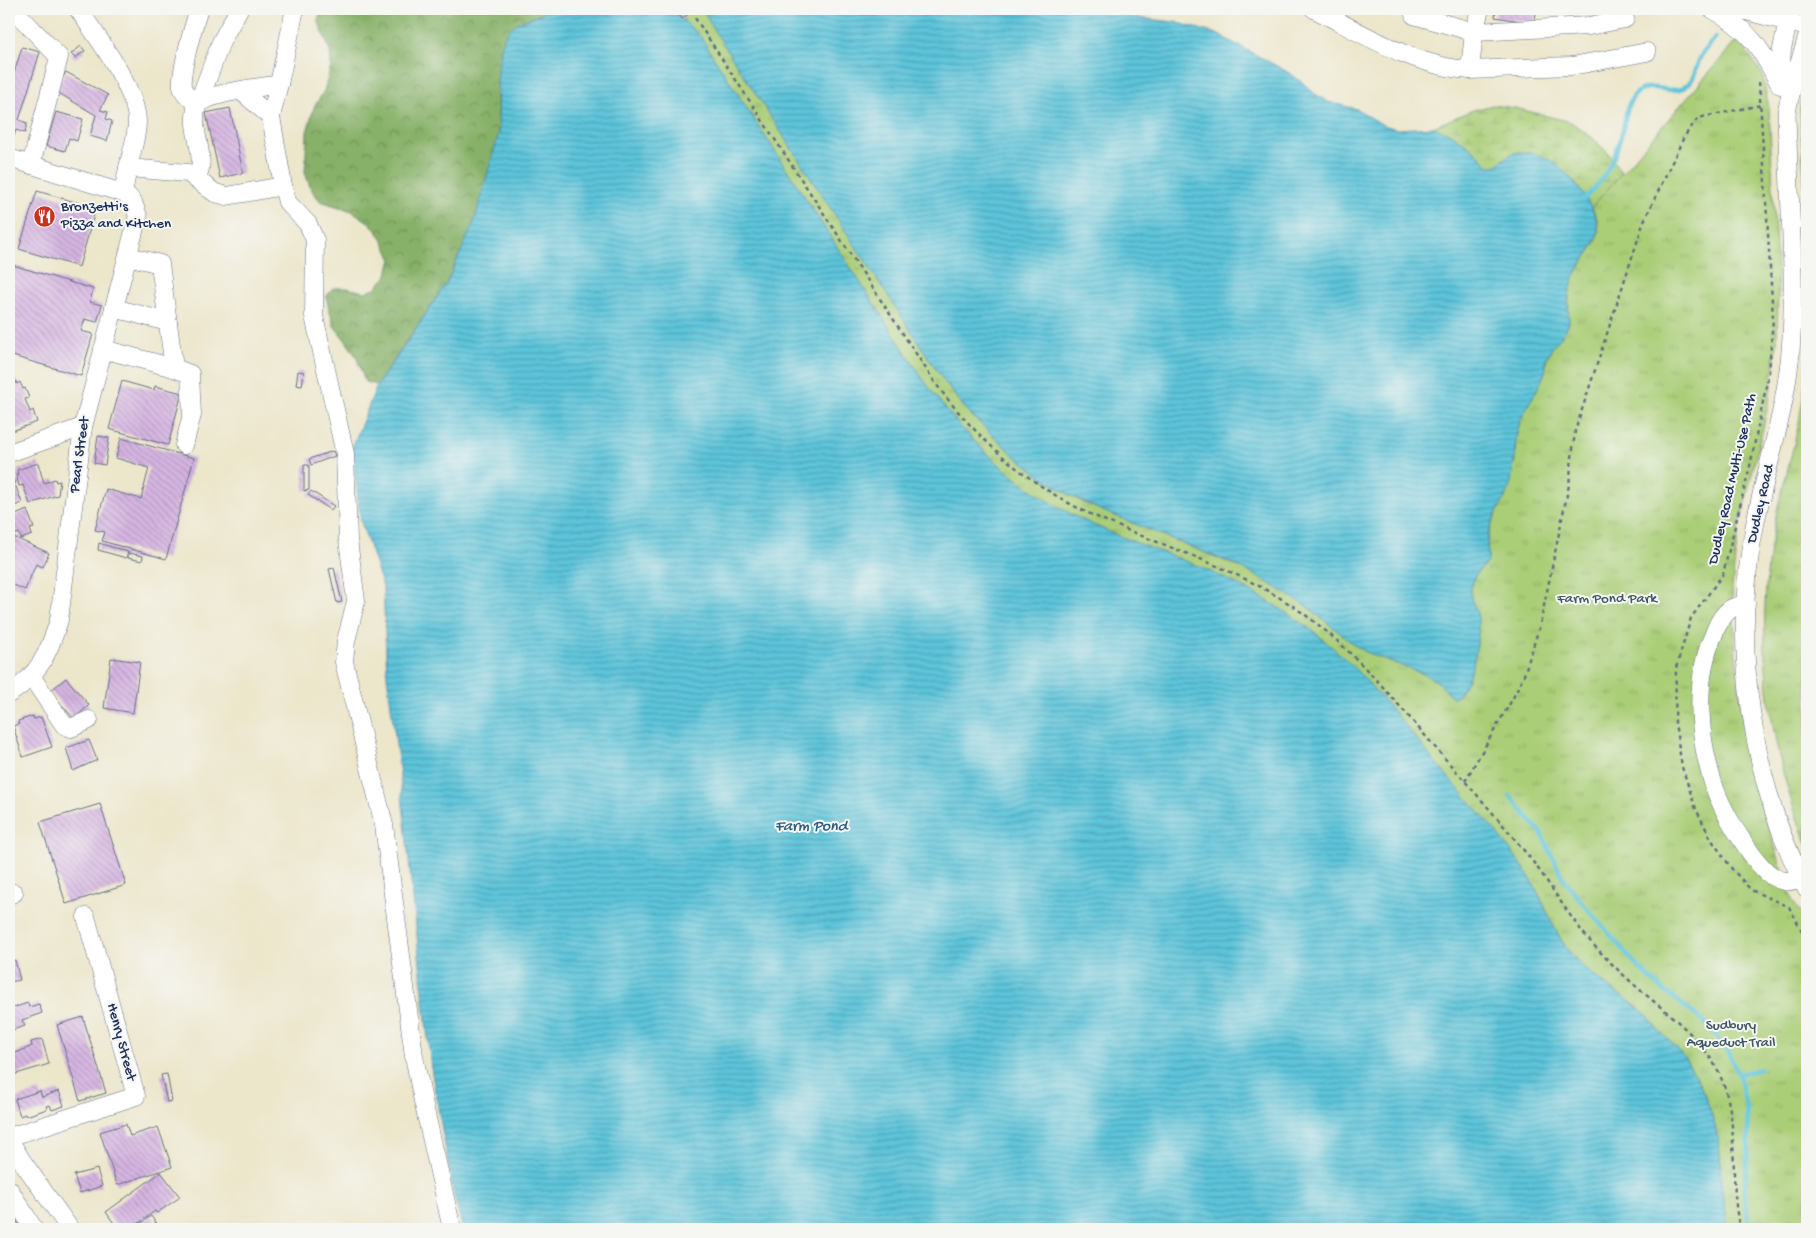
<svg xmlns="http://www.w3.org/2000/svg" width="1816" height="1238" viewBox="0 0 1816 1238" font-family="'Gochi Hand',sans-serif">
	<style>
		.forest { fill: url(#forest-crowns); stroke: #517063 }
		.wetland { fill: url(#wetland-marsh); stroke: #627e6a }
		.park { fill: url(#park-tufts); stroke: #627e6a }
		.water { fill: url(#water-rules); stroke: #3c7a9c }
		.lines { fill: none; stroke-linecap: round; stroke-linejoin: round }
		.stream { stroke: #5dc4da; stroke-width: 4.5 }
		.building { fill: url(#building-back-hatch) }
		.minor-casing { stroke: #646f84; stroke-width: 19 }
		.path { stroke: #646f84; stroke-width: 2.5; stroke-dasharray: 4 4; stroke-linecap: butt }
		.minor { stroke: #fff; stroke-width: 18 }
		.labels { text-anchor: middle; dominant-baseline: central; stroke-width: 4; stroke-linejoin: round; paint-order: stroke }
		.poi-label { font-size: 15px; fill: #1b2f5e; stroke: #f6f6f2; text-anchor: start }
		.street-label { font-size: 15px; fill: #1b2f5e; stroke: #f6f6f2 }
		.park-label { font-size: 15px; fill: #3f5764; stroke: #f6f6f2 }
		.water-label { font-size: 16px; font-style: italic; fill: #2f5c83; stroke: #f6f6f2 }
	</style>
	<defs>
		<pattern id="forest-crowns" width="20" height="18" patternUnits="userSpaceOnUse" patternTransform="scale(1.25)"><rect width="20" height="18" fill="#87b168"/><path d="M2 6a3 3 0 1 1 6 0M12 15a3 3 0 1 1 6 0" fill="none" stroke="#6e9059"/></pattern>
		<pattern id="wetland-marsh" width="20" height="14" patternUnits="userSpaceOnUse" patternTransform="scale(1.25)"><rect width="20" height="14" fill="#aace77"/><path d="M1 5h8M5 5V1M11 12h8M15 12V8" fill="none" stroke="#92b169"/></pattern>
		<pattern id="park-tufts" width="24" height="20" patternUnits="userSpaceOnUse" patternTransform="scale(1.25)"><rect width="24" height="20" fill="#aace77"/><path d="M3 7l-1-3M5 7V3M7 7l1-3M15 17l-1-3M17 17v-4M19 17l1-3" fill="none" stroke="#92b169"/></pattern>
		<pattern id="water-rules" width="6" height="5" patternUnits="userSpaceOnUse" patternTransform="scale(1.25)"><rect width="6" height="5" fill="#5dc4da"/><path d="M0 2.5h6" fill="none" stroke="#4ca0b4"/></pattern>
		<pattern id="building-back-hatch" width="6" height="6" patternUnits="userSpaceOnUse" patternTransform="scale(1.25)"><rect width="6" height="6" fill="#d7b6e2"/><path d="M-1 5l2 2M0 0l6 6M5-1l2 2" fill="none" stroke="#ae94ba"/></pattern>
	</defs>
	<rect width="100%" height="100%" fill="#f6f6f2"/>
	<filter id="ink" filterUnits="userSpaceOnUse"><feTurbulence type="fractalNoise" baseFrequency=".02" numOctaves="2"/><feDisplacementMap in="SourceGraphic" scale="10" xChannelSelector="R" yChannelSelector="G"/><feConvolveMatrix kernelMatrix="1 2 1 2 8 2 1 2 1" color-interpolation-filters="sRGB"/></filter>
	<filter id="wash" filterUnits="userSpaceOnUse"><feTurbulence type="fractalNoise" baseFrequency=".0096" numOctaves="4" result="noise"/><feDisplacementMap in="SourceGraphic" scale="20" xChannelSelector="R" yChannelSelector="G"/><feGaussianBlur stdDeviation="1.12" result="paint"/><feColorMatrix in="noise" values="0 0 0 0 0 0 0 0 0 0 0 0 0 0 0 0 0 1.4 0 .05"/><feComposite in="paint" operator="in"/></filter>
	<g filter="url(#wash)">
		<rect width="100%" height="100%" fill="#ece6cb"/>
		<!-- forest -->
		<path class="forest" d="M321,9H553L515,24L501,48L497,97L499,133L474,223L447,282L377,385L365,382L356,356L346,341L334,326L326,297L333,288H347L365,292L375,288L386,277L392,260L382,238L370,223L352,211L320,201L311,189L305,173L307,132L314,107L324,91L331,66L330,51L318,20Z"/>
		<!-- wetland -->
		<path class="wetland" d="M1493,105L1515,108L1571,122L1593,138L1609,154L1623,175L1598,221C1584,188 1552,145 1511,155C1503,157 1498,170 1488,166C1483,163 1481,156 1476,152C1463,140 1449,134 1433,127L1473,110Z"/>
		<!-- park -->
		<g class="park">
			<path d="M673,9H703L710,23L951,391L969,413L1014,455L1043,478L1070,495L1084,503L1244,569L1284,591L1308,607L1356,646L1368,653L1426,675L1438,682L1444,687L1447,692L1454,697L1458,696L1465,684L1477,646V614L1471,601L1470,593L1474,577L1485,565L1488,558L1487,543L1492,523L1500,507L1515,461L1516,437L1521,419L1545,372L1547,358L1555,342L1565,330L1569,323L1568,306L1570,290L1576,272L1596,242L1598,233V221L1592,207L1738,39L1762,73L1769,108L1778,293L1777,344L1769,402L1740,523L1735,558L1732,586L1736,656L1743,722L1756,788L1792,900L1807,924V1229H1728C1727,1214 1723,1199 1721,1184C1720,1174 1721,1164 1720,1154C1716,1119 1704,1087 1684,1058C1674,1042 1657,1032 1647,1015C1625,996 1597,982 1576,960C1552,934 1545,899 1525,870C1501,835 1470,803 1442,771C1400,721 1359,665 1306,626C1271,601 1233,581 1193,564C1159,551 1124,539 1091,524C1020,491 964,439 921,376L700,36L681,19Z"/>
			<path d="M1807,81V225L1800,109L1802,96Z"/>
			<path d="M1807,366V844C1766,745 1754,631 1774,525C1779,499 1787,474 1793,448C1800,421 1804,394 1807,366Z"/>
		</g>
		<!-- water -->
		<g class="water">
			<path d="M553,9H673L682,19L700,36L921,376C964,439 1020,491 1091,524C1124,539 1159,551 1193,564C1233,581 1271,601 1306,626C1357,663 1396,715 1436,763C1466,798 1499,832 1525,870C1545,899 1552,934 1576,960C1597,982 1625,996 1647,1015C1657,1032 1674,1042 1684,1058C1704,1087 1716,1119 1720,1154C1721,1164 1720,1174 1721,1184C1723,1199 1727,1214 1728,1229H463L454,1196L431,1068L399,767L387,676L383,587L361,522L352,448L377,385L408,341L447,282L474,223L499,133L497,81L501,48L504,38L509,30L515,24Z"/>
			<path d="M703,9H1091L1104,14L1175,22L1217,34L1286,71L1301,81L1315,94L1328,102L1357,109L1383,125L1397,129L1433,127L1449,133L1462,141L1476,152L1489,166C1498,167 1502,161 1508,156C1519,148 1537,154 1548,159C1567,169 1599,209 1598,231C1598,245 1581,260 1576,274C1571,284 1568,295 1568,307C1568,313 1570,319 1568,325C1563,337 1552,345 1547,357C1546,361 1546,367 1545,372C1540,388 1528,403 1521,419C1513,439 1516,461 1511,482C1508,497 1497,509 1492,523C1489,529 1487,538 1487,545C1487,550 1489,555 1488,560C1486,565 1482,567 1478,571C1474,577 1471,585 1471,592C1470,600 1475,606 1477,613C1482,631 1472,689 1454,697L1451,696L1438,682L1426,675L1368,653L1356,646L1308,607L1257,576L1231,563L1098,509L1070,495L1043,478L1014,455L969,413L943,380L712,27Z"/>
		</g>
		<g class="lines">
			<!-- stream -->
			<g class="stream">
				<path d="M1585,198C1606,179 1616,156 1623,129C1625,120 1626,108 1631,100C1646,76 1665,96 1683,88C1696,81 1695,67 1701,56C1704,49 1711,44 1715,38"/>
				<path d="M1510,796L1541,833L1563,878L1584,905L1640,969L1663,990L1703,1021L1717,1037L1727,1051L1739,1074L1746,1106L1749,1140L1744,1197L1750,1229"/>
				<path d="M1739,1074L1760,1069"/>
			</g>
		</g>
		<g id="blocks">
			<!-- building -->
			<g class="building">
				<path d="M675,9H695L682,19Z"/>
				<path d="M1496,9H1537L1534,23L1495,17Z"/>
				<path d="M81,46L85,51L75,58L71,54Z"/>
				<path d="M22,47L40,52L19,120L27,123L25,133L16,130L14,136L9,134V90Z"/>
				<path d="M66,72L108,95L100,110L108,112L106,119L112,121L107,141L90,136L96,115L55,91Z"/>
				<path d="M230,108L243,173L220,178L206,113Z"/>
				<path d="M56,112L83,119L77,141L69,138L65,151L46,146Z"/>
				<path d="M37,191L96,208L79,267L19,249Z"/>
				<path d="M9,264L93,289L90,302L102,305L97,322L85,319L81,331L93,334L81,376L9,355Z"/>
				<path d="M12,371L17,384L20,382L23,389L25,388L29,398L25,399L30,412L33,410L37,422L9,432V372Z"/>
				<path d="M298,371L304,372L302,386L296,385Z"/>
				<path d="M122,381L154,390L155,386L182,393L168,445L109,429Z"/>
				<path d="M98,436L109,438L105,465L94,463Z"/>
				<path d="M121,438L194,458L166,559L102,541L105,532L95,530L106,489L141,499L149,468L116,458Z"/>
				<path d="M333,451L335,456L311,465L309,459Z"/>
				<path d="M38,463L44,483L55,479L56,482L60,481L58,495L30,504L23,485L19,486L16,474H18L17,470Z"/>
				<path d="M304,465H309V490L304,491Z"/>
				<path d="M9,468L22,503L9,508Z"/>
				<path d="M311,491L334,506L331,510L308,495Z"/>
				<path d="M27,510L34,528L30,529L32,535L21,539L19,533L14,535L9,518Z"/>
				<path d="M11,536L49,553L43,567L36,564L25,590L9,583V541Z"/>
				<path d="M99,543L128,552L126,558L98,550Z"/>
				<path d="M129,553L143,556L142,561L128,558Z"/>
				<path d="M334,568L342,602L337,603L329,569Z"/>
				<path d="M111,658L140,662L133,713L104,708Z"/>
				<path d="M66,678L89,705L74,719L50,691Z"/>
				<path d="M33,716L34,719L41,717L52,747L23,757L13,726L19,724L18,721Z"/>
				<path d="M89,740L97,760L73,771L66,748Z"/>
				<path d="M100,804L126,885L66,904L40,822Z"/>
				<path d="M15,960L20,980L9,982L11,987L9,988V962Z"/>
				<path d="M28,1003L29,1007L39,1004L42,1013L22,1020L25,1026L9,1031V1009Z"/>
				<path d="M83,1017L106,1093L80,1101L57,1025Z"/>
				<path d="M42,1039L49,1064L13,1075L9,1056L32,1046L31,1042Z"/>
				<path d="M167,1074L172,1101L167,1102L161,1075Z"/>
				<path d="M40,1091L42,1097L59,1091L64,1106L52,1110L50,1105L46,1106L47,1109L26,1116L25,1114L20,1116L15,1099Z"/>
				<path d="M126,1124L130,1136L158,1127L172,1167L117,1185L100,1132Z"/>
				<path d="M97,1169L102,1186L80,1193L74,1175Z"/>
				<path d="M161,1172L180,1197L157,1213L155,1211L131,1229H118L106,1212Z"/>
				<path d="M9,1210L22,1229H9Z"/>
				<path d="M151,1216L160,1229H133Z"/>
			</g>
		</g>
	</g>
	<g filter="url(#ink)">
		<use href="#blocks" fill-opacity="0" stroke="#646f84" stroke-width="1"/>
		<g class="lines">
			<defs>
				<g id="minor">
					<path d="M13,9L59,57L31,165"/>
					<path d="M78,9C96,35 137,90 137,122C137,137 131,153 128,168"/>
					<path d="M199,9C194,24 180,72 182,86C183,94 192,99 198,104L221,42L239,9"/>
					<path d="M1314,9C1362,33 1415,67 1470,70"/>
					<path d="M1480,9L1474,32L1589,26L1625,19"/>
					<path d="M1712,9C1749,29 1761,48 1780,85"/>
					<path d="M1739,9L1807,27"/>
					<path d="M1414,15L1474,32L1470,70L1572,66L1647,52"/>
					<path d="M1807,38C1800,62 1792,85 1787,110C1786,116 1787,124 1787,131C1788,146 1788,160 1789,175C1791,231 1795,288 1791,345C1787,407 1767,464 1755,524C1731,640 1751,785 1807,889"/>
					<path d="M1780,83L1782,49L1788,22"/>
					<path d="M279,84L295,9"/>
					<path d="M241,91L271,117"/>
					<path d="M9,158L126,194L133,202L138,216L83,427L59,620C49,653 39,675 9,694"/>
					<path d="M283,186L287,202L308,224L315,240L314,316L345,454L348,540L356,601L346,641L344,662L384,825L414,1056L423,1101L452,1229"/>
					<path d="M123,193L128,168L188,173L215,193L227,196L283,186L271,117L279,84C259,88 211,92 198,104C187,128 210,158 196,178"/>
					<path d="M128,256L160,264L174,368"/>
					<path d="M114,308L168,322"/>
					<path d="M103,349L174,368L190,374L192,415L184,445"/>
					<path d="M9,453L83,427"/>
					<path d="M1746,604C1741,605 1736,606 1732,608C1722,614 1717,625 1713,636C1693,682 1699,742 1715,789C1723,811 1736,832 1750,852C1762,869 1778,889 1801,878"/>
					<path d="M31,676L64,725L71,728L89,720"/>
					<path d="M9,895L14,893"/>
					<path d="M9,1137L136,1096L86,917"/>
					<path d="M9,1139L22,1161L70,1229"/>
					<path d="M9,1189L34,1229"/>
				</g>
			</defs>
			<!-- minor casing -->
			<use href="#minor" class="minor-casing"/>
			<!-- path -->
			<g class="path">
				<path d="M695,18L936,384C974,435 1022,479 1078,508C1142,540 1212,558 1275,595C1339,632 1386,690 1434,746C1467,784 1502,822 1533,862C1553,888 1569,917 1591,942C1606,959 1622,974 1639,989C1666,1012 1698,1035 1716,1067C1743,1118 1727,1175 1740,1229"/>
				<path d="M1759,82L1773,318L1769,372L1750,466L1723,574L1691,618L1676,668L1675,723L1682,767L1696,809L1711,839L1732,869L1751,890L1789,907L1807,940"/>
				<path d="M1465,781L1513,698L1524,675L1540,625L1569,485L1575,431L1644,221L1684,137L1698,118L1761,105"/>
			</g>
			<!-- minor -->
			<use href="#minor" class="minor"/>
		</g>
	</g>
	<!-- icons -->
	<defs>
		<symbol id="restaurant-disc" viewBox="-11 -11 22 22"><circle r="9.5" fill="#c8321e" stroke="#f6f6f2"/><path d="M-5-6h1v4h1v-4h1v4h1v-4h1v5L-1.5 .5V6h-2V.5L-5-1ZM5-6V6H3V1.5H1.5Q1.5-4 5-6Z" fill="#fff"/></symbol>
	</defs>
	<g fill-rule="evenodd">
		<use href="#restaurant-disc" x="32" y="204" width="25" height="25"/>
	</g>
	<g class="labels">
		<!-- poi labels -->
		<g class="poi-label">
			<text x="61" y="207">Bronzetti's<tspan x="61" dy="17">Pizza and Kitchen</tspan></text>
		</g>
		<!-- street labels -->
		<g class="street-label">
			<text transform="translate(80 455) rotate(-82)">Pearl Street</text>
			<text transform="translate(1733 479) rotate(-77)">Dudley Road Multi-Use Path</text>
			<text transform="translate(1761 504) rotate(-77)">Dudley Road</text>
			<text transform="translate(121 1042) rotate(75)">Henry Street</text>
		</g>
		<!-- park labels -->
		<g class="park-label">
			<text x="1607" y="599">Farm Pond Park</text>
			<text x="1731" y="1026">Sudbury<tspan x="1731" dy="17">Aqueduct Trail</tspan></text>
		</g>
		<!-- water labels -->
		<g class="water-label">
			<text x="811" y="827">Farm Pond</text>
		</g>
	</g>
	<!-- margin -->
	<rect width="1816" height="1238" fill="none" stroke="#f6f6f2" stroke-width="30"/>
</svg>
